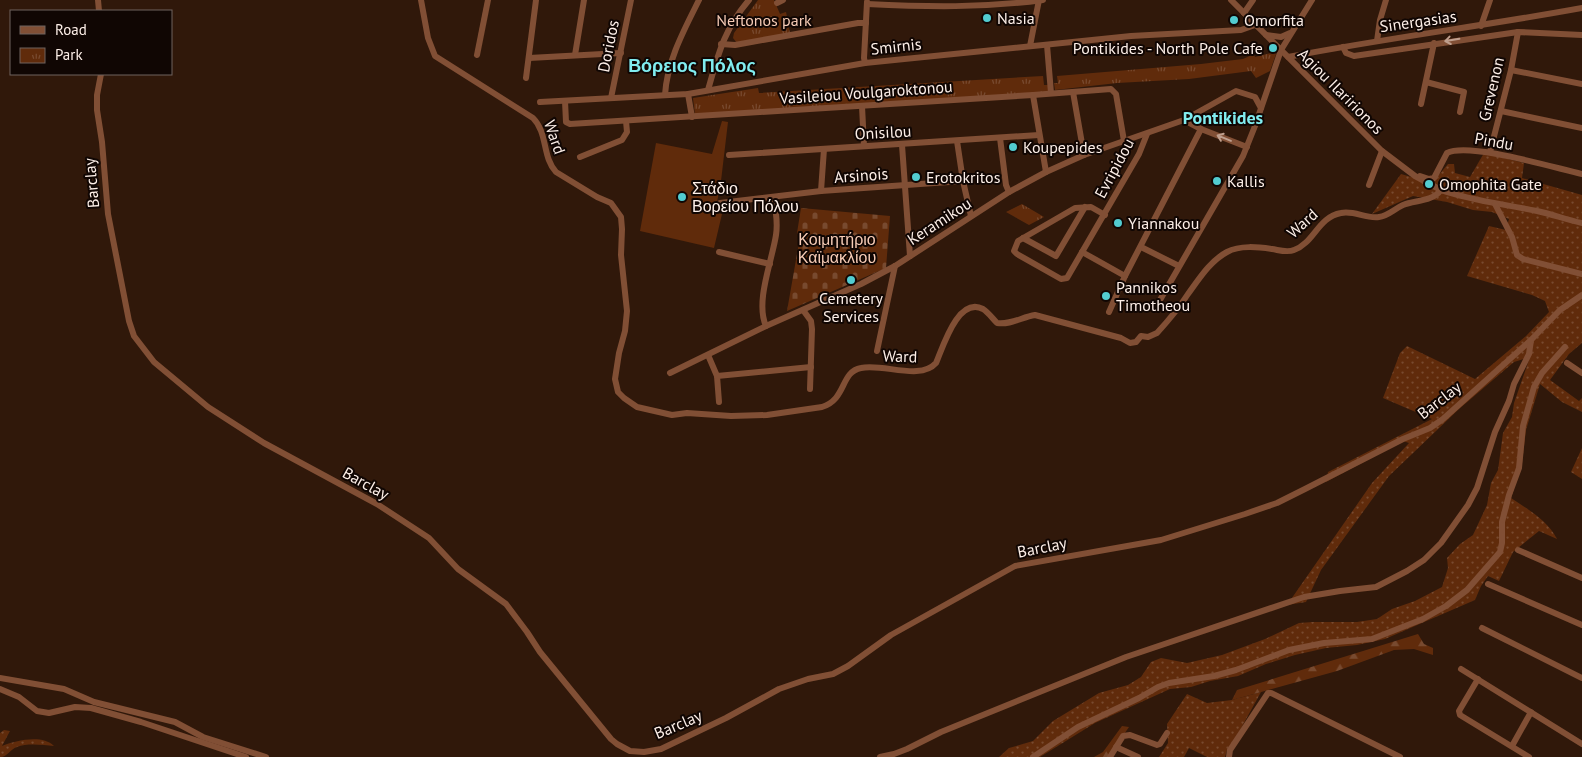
<svg xmlns="http://www.w3.org/2000/svg" width="1582" height="757" viewBox="0 0 1582 757" font-family="'PT Sans',sans-serif">
	<style>
		.grass { fill: url(#grass-dots) }
		.forest { fill: url(#forest-firs) }
		.cemetery { fill: url(#cemetery-stones) }
		.park { fill: url(#park-tufts) }
		.pitch { fill: #602b0b }
		.lines { fill: none; stroke-linecap: round; stroke-linejoin: round }
		.minor { stroke: #814f35; stroke-width: 6 }
		.oneway { stroke: #bf9f8e }
		.poi-dot { fill: #52ccd0; stroke: #100603; stroke-width: 2 }
		.labels { text-anchor: middle; dominant-baseline: central; stroke-width: 4; stroke-linejoin: round; paint-order: stroke }
		.poi-label { font-size: 16px; fill: #fdefe8; stroke: #100603; text-anchor: start }
		.park-label { font-size: 16px; fill: #f7ccb6; stroke: #100603 }
		.street-label { font-size: 16px; fill: #fdefe8; stroke: #100603 }
		.neighbourhood-label { font-size: 18px; font-weight: bold; fill: #81edf0; stroke: #100603 }
	</style>
	<defs>
		<pattern id="grass-dots" width="8" height="8" patternUnits="userSpaceOnUse" patternTransform="scale(1.25)"><rect width="8" height="8" fill="#602b0b"/><path d="M2 2h.1M6 6h.1" fill="none" stroke="#784a2f" stroke-width="1.8" stroke-linecap="round"/></pattern>
		<pattern id="forest-firs" width="22" height="20" patternUnits="userSpaceOnUse" patternTransform="scale(1.25)"><rect width="22" height="20" fill="#602b0b"/><path d="M5 1l3.5 6h-7zM16 11l3.5 6h-7z" fill="#784a2f"/></pattern>
		<pattern id="cemetery-stones" width="16" height="16" patternUnits="userSpaceOnUse" patternTransform="scale(1.25)"><rect width="16" height="16" fill="#602b0b"/><path d="M2 7V4a2 2 0 0 1 4 0v3zM10 15v-3a2 2 0 0 1 4 0v3z" fill="#784a2f"/></pattern>
		<pattern id="park-tufts" width="24" height="20" patternUnits="userSpaceOnUse" patternTransform="scale(1.25)"><rect width="24" height="20" fill="#602b0b"/><path d="M3 7l-1-3M5 7V3M7 7l1-3M15 17l-1-3M17 17v-4M19 17l1-3" fill="none" stroke="#784a2f"/></pattern>
	</defs>
	<rect width="100%" height="100%" fill="#30180a"/>
	<!-- grass -->
	<g class="grass">
		<path d="M1484,153L1524,163L1522,178L1582,195V343L1569,354L1550,380L1579,401L1582,398V412L1562,402L1540,384L1526,430L1522,463L1511,498C1529,510 1547,520 1557,539L1539,531L1513,552L1499,581L1488,576L1481,586L1475,600L1385,639L1357,645L1326,648L1295,655L1266,664L1238,676L1210,681L1191,687L1170,689L1095,723L1040,757H999L1009,748L1033,741L1053,721L1099,693L1128,685L1141,677L1151,662L1161,658L1187,663L1222,655L1265,639L1299,623L1313,622H1357L1377,619L1392,609L1415,601L1442,587L1448,568L1447,558L1460,544L1473,535L1487,505L1491,483L1498,470L1503,433L1512,417L1514,403L1530,357L1514,362L1459,409L1389,476L1321,570L1306,602L1287,605L1372,483L1409,443L1403,441L1326,482L1328,472L1432,419L1383,398L1400,353L1407,346L1475,379L1526,336L1549,312L1545,301L1532,295L1467,276L1489,226L1506,230L1509,219L1492,212L1473,210L1447,202L1413,196L1372,214L1401,174L1432,183L1448,164H1454L1455,173L1470,177Z"/>
		<path d="M1582,448V479L1571,472Z"/>
		<path d="M1261,692L1239,732L1227,750L1225,757H1207L1189,748L1184,757H1159L1168,743L1167,724L1187,694L1207,703L1232,700Z"/>
		<path d="M4,730L10,731L2,746C15,741 42,734 54,746C43,745 27,743 17,747C10,749 8,757 0,757V733Z"/>
	</g>
	<!-- forest -->
	<g class="forest">
		<path d="M1418,634L1424,644L1433,648V655L1414,649L1394,650L1337,671L1232,700L1237,690Z"/>
		<path d="M1122,726L1129,727L1108,757H1094L1103,752Z"/>
	</g>
	<!-- cemetery -->
	<path class="cemetery" d="M801,208L890,216L886,268L787,311L800,237L797,233Z"/>
	<!-- park -->
	<g class="park">
		<path d="M758,0H774L780,14L786,12L790,33L737,43L733,38L734,33Z"/>
		<path d="M1275,52L1276,54L1270,71L1256,78L1251,71L1189,79L1117,83L1055,90L1054,83H1058L1057,76L1201,64L1243,59L1254,54L1255,57Z"/>
		<path d="M1043,76L1044,85H1048V92L695,115L693,98L758,88L759,93Z"/>
		<path d="M1022,204L1044,217L1029,225L1006,212Z"/>
	</g>
	<!-- pitch -->
	<path class="pitch" d="M722,121L728,122L721,181L715,213L722,214L714,248L640,231L656,143L712,154Z"/>
	<g class="lines">
		<!-- minor -->
		<g class="minor">
			<path d="M98,0L99,11"/>
			<path d="M421,0L428,38L435,56L533,118C548,133 542,157 556,172L597,197L611,203L621,217L622,229L621,255L627,311L625,331L619,353L615,379L618,392L624,398L637,407L672,415L687,413L731,416L767,415L822,407C847,399 840,372 861,368C883,363 920,381 936,363C943,347 958,296 983,309C988,312 993,319 997,323C1011,325 1022,317 1035,315L1121,338L1130,343L1136,342L1141,336L1148,337L1157,333C1168,321 1179,308 1188,294C1199,279 1210,261 1227,252C1240,245 1258,247 1272,249C1279,250 1287,253 1294,250C1314,243 1318,217 1341,213C1354,210 1366,219 1379,217C1388,216 1394,209 1403,205C1415,200 1432,202 1441,190C1472,201 1504,204 1537,211C1552,214 1567,220 1582,223"/>
			<path d="M1231,0L1382,151L1415,176L1441,190"/>
			<path d="M777,3L783,0"/>
			<path d="M867,4C928,7 983,8 1043,0"/>
			<path d="M1244,13L1253,0"/>
			<path d="M1481,26L1490,0"/>
			<path d="M1266,35L1281,37L1290,33"/>
			<path d="M1377,41L1380,20L1386,0"/>
			<path d="M721,44L735,45L858,23H866"/>
			<path d="M1047,45L1051,93"/>
			<path d="M1030,46L1039,0"/>
			<path d="M1343,47L1346,53L1354,56L1518,32L1582,35"/>
			<path d="M477,55L488,0"/>
			<path d="M575,55L584,0"/>
			<path d="M1288,57C1386,38 1484,26 1582,8"/>
			<path d="M529,58L621,53"/>
			<path d="M865,63L864,58L867,2"/>
			<path d="M1511,70L1582,84"/>
			<path d="M101,74L97,95V110L102,142L108,214L129,321L134,336L154,362L208,407L264,443L377,504L429,538L458,569L506,604L527,632L540,652L611,739L617,744L630,751L644,752L661,749L726,718L779,689L808,679L833,674L848,666L891,635L1015,566L1161,540L1245,514L1277,503L1305,489L1403,439L1430,428L1443,419L1531,340L1560,310L1582,295"/>
			<path d="M526,78L536,0"/>
			<path d="M1426,82L1464,92L1460,112"/>
			<path d="M708,90C718,55 724,29 749,0"/>
			<path d="M1073,92L1084,155"/>
			<path d="M688,94L692,117"/>
			<path d="M665,95C667,61 684,30 699,0"/>
			<path d="M1033,95L1046,172"/>
			<path d="M611,98L631,0"/>
			<path d="M565,101L566,122L570,124L1033,95L1111,89L1116,94L1124,141"/>
			<path d="M540,102L688,94L865,63L1131,36L1241,30L1255,25"/>
			<path d="M1421,104L1434,43"/>
			<path d="M862,106L864,146"/>
			<path d="M1501,111L1582,128"/>
			<path d="M1184,120L1201,129L1247,147"/>
			<path d="M1000,138L1006,185L1009,192"/>
			<path d="M957,141L963,181L971,216"/>
			<path d="M902,145L910,256"/>
			<path d="M1490,152L1511,70L1518,32"/>
			<path d="M729,155L1039,135"/>
			<path d="M580,157L622,140L627,132L626,121"/>
			<path d="M1420,176L1429,179L1434,178L1447,153C1469,142 1555,168 1582,174"/>
			<path d="M1369,185L1382,151"/>
			<path d="M821,191L824,149"/>
			<path d="M720,203L821,191L963,181"/>
			<path d="M1495,204L1512,237L1517,255L1523,259L1582,274"/>
			<path d="M1105,215L1091,207L1075,208L1018,241L1014,251L1017,254L1061,279L1067,278L1139,154L1147,134"/>
			<path d="M1023,238L1056,256L1085,207"/>
			<path d="M1141,247L1179,266"/>
			<path d="M719,252L770,264"/>
			<path d="M1082,252L1125,276"/>
			<path d="M1160,300L1243,156L1255,126L1281,50L1312,0"/>
			<path d="M803,310L811,321L812,329L810,389"/>
			<path d="M1109,312L1125,276L1201,129"/>
			<path d="M766,326C755,302 772,261 776,235C778,222 776,210 773,197"/>
			<path d="M877,351L895,266"/>
			<path d="M708,355L717,376L719,402"/>
			<path d="M1567,363L1582,373"/>
			<path d="M670,373L766,326L861,284L895,266L1009,192L1046,172L1084,155L1184,120L1236,91L1255,97L1261,108"/>
			<path d="M717,376L811,367"/>
			<path d="M1518,550L1582,578"/>
			<path d="M1488,584L1582,625"/>
			<path d="M1482,628L1582,678"/>
			<path d="M1461,669L1582,744"/>
			<path d="M0,678L64,689L94,702L175,722L203,737L266,757"/>
			<path d="M1478,679L1459,711L1460,715L1529,757"/>
			<path d="M0,689L19,697L37,711L49,713L75,707L91,708L141,722L246,757"/>
			<path d="M1512,746L1531,712"/>
			<path d="M1116,747L1138,757"/>
			<path d="M880,757L894,754L907,749L941,732L1126,657L1304,597L1340,591L1376,587L1407,571L1424,560L1441,543L1468,505L1477,488L1495,432L1509,401L1514,384L1529,354L1531,340"/>
			<path d="M1033,757L1078,727L1139,698L1158,687L1169,683L1214,676L1236,670L1289,650L1324,643L1372,639L1423,619L1446,606L1467,590L1500,552L1502,543V522L1509,495L1519,468L1523,426L1534,387L1542,373L1565,347"/>
			<path d="M1110,757L1123,736L1130,735L1157,745L1160,744L1167,733"/>
			<path d="M1229,757L1230,750L1268,693H1271L1400,757"/>
		</g>
	</g>
	<!-- one-way arrows -->
	<defs><path id="oneway-shaft" d="M-6 0H5M1.5-3L5.5 0L1.5 3" fill="none" stroke-width="1.6" stroke-linecap="round" stroke-linejoin="round" transform="scale(1.25)"/></defs>
	<g class="oneway">
		<use href="#oneway-shaft" transform="translate(1452 40) rotate(171)"/>
		<use href="#oneway-shaft" transform="translate(1224 138) rotate(-158)"/>
	</g>
	<!-- markers -->
	<g class="poi-dot">
		<circle cx="987" cy="18" r="5"/>
		<circle cx="1234" cy="20" r="5"/>
		<circle cx="1273" cy="48" r="5"/>
		<circle cx="1013" cy="147" r="5"/>
		<circle cx="916" cy="177" r="5"/>
		<circle cx="1217" cy="181" r="5"/>
		<circle cx="1429" cy="184" r="5"/>
		<circle cx="682" cy="197" r="5"/>
		<circle cx="1118" cy="223" r="5"/>
		<circle cx="851" cy="280" r="5"/>
		<circle cx="1106" cy="296" r="5"/>
	</g>
	<g class="labels">
		<!-- poi labels -->
		<g class="poi-label">
			<text x="997" y="18">Nasia</text>
			<text x="1244" y="20">Omorfita</text>
			<text x="1263" y="48" text-anchor="end">Pontikides - North Pole Cafe</text>
			<text x="1023" y="147">Koupepides</text>
			<text x="926" y="177">Erotokritos</text>
			<text x="1227" y="181">Kallis</text>
			<text x="1439" y="184">Omophita Gate</text>
			<text x="692" y="188">Στάδιο<tspan x="692" dy="18">Βορείου Πόλου</tspan></text>
			<text x="1128" y="223">Yiannakou</text>
			<text x="1116" y="287">Pannikos<tspan x="1116" dy="18">Timotheou</tspan></text>
			<text x="851" y="298" text-anchor="middle">Cemetery<tspan x="851" dy="18">Services</tspan></text>
		</g>
		<!-- park labels -->
		<g class="park-label">
			<text x="764" y="20">Neftonos park</text>
			<text x="837" y="239">Κοιμητήριο<tspan x="837" dy="18">Καϊμακλίου</tspan></text>
		</g>
		<!-- street labels -->
		<g class="street-label">
			<text transform="translate(1418 21) rotate(-8)">Sinergasias</text>
			<text transform="translate(608 46) rotate(-79)">Doridos</text>
			<text transform="translate(896 46) rotate(-6)">Smirnis</text>
			<text transform="translate(1491 89) rotate(-77)">Grevenon</text>
			<text transform="translate(1341 91) rotate(45)">Agiou Ilaririonos</text>
			<text transform="translate(866 92) rotate(-4)">Vasileiou Voulgaroktonou</text>
			<text transform="translate(883 132) rotate(-3)">Onisilou</text>
			<text transform="translate(555 137) rotate(71)">Ward</text>
			<text transform="translate(1494 141) rotate(10)">Pindu</text>
			<text transform="translate(1114 168) rotate(-62)">Evripidou</text>
			<text transform="translate(861 175) rotate(-4)">Arsinois</text>
			<text transform="translate(91 183) rotate(-95)">Barclay</text>
			<text transform="translate(939 221) rotate(-33)">Keramikou</text>
			<text transform="translate(1302 223) rotate(-42)">Ward</text>
			<text transform="translate(900 356) rotate(2)">Ward</text>
			<text transform="translate(1439 400) rotate(-38)">Barclay</text>
			<text transform="translate(366 483) rotate(29)">Barclay</text>
			<text transform="translate(1042 547) rotate(-11)">Barclay</text>
			<text transform="translate(678 724) rotate(-23)">Barclay</text>
		</g>
		<!-- neighbourhood labels -->
		<g class="neighbourhood-label">
			<text x="692" y="65">Βόρειος Πόλος</text>
			<text x="1223" y="117">Pontikides</text>
		</g>
	</g>
	<!-- legend -->
	<rect x="10" y="10" width="162" height="65" fill="#100603" stroke="#6f635f"/>
	<rect x="20" y="26" width="25" height="8" fill="#814f35" stroke="#6f635f"/>
	<text x="55" y="35" font-size="15" fill="#fdefe8">Road</text>
	<rect x="20" y="48" width="25" height="15" fill="url(#park-tufts)" stroke="#6f635f"/>
	<text x="55" y="60" font-size="15" fill="#fdefe8">Park</text>
</svg>
